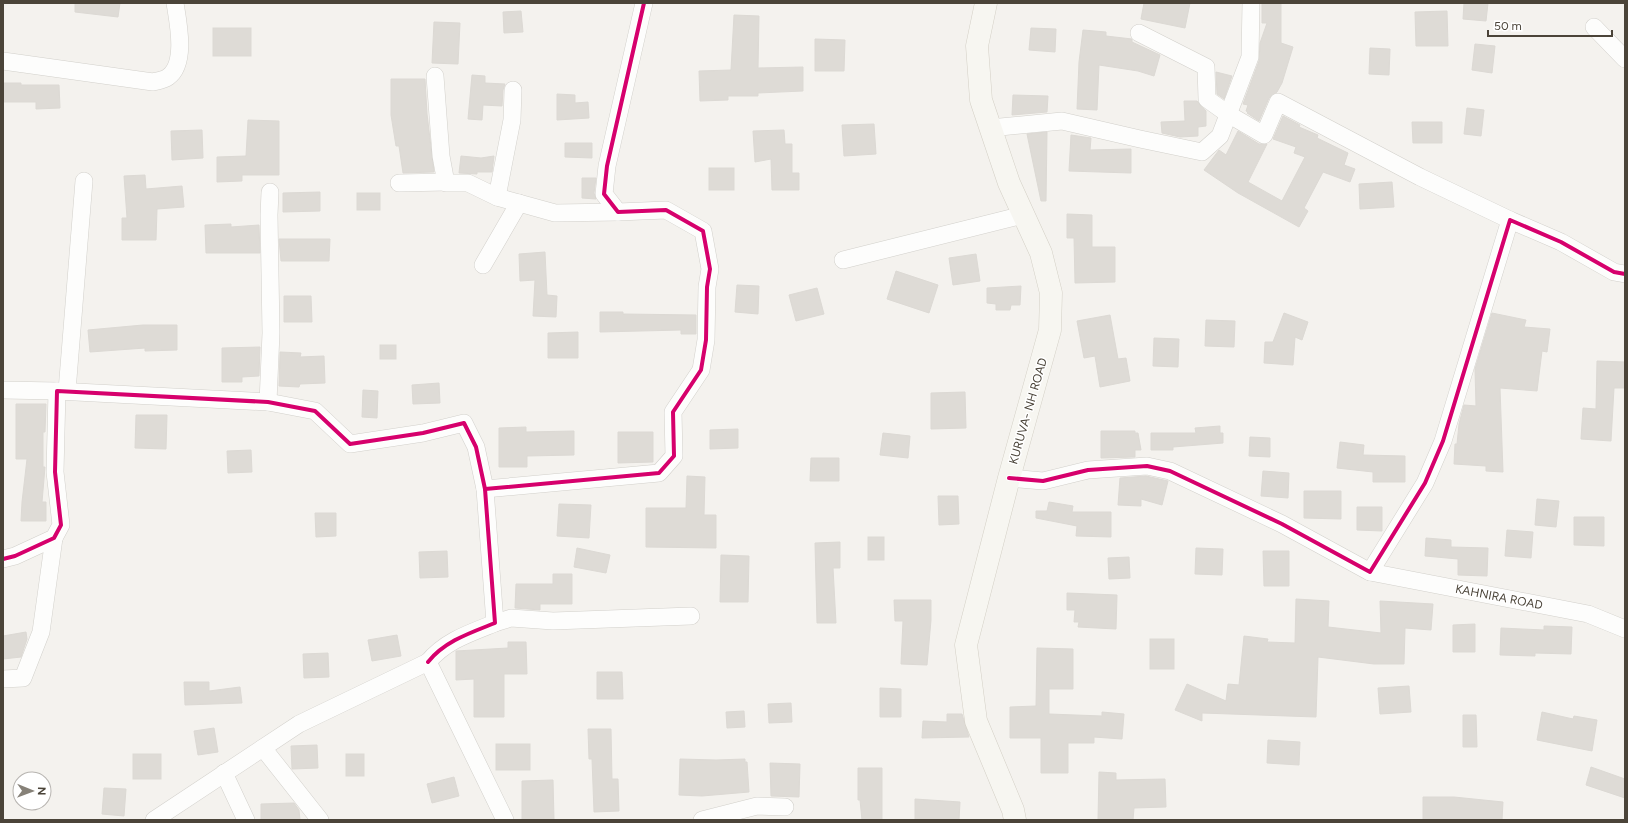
<svg xmlns="http://www.w3.org/2000/svg" width="1628" height="823" viewBox="0 0 1628 823" font-family="Figtree,sans-serif">
	<style>
		.building { fill: #dedbd6; stroke: #dcd9d4 }
		.lines { fill: none; stroke-linecap: round; stroke-linejoin: round }
		.minor-casing { stroke: #d2d0cb; stroke-width: 18 }
		.secondary-casing { stroke: #d3cfc5; stroke-width: 23 }
		.minor { stroke: #fdfdfc; stroke-width: 17 }
		.secondary { stroke: #f7f6f1; stroke-width: 22 }
		.cycleway-casing { stroke: #fff; stroke-width: 6 }
		.cycleway { stroke: #d6006c; stroke-width: 4 }
		.labels { text-anchor: middle; dominant-baseline: central; stroke-width: 3; stroke-linejoin: round; paint-order: stroke }
		.street-label { font-size: 12px; fill: #4b4439; stroke: #fff }
	</style>
	<rect width="100%" height="100%" fill="#f4f2ee"/>
	<!-- building -->
	<g class="building">
		<path d="M75,3H120L118,17L75,12Z"/>
		<path d="M1144,3H1190L1185,28L1141,19Z"/>
		<path d="M1262,3H1281V43L1293,47L1282,83L1277,92L1269,98L1259,121L1247,113L1248,112L1246,111L1248,105L1243,104L1259,61L1260,43L1267,23H1262Z"/>
		<path d="M1464,3H1488L1486,21L1463,19Z"/>
		<path d="M521,11L523,32L504,33L503,12Z"/>
		<path d="M1447,11L1448,46H1416L1415,12Z"/>
		<path d="M734,15L759,16L758,68L803,67V91L758,93V96H728V100L700,101L699,71L731,70Z"/>
		<path d="M434,22L460,23L458,64L432,63Z"/>
		<rect x="213" y="28" width="38" height="28"/>
		<path d="M1031,28L1056,29L1055,52L1029,50Z"/>
		<path d="M1083,30L1106,32V36L1132,39V42L1160,55L1154,76L1138,71L1099,65L1097,110L1077,109L1079,62Z"/>
		<path d="M815,39L845,40L844,71H815Z"/>
		<path d="M1475,44L1495,46L1492,73L1472,70Z"/>
		<path d="M1370,48L1390,49L1389,75L1369,74Z"/>
		<path d="M1216,72L1232,76L1224,99L1217,94Z"/>
		<path d="M472,75L485,76V83L505,84L503,90L502,106L483,105L482,120L468,119Z"/>
		<path d="M391,79H425L427,114L434,172L403,173L399,146H396L391,115Z"/>
		<path d="M3,83H21V85H59L60,108L36,109V102H3Z"/>
		<path d="M557,94L575,95V103L588,102L589,118L557,120Z"/>
		<path d="M1013,95L1048,96L1047,112L1012,115Z"/>
		<path d="M1184,101H1197L1206,111V126L1198,127V136L1180,137L1162,133L1161,122L1185,121Z"/>
		<path d="M1467,108L1484,110L1481,136L1464,134Z"/>
		<path d="M1283,116L1300,125L1299,127L1318,135L1317,138L1348,153L1344,165L1355,169L1350,182L1323,172L1304,208L1308,211L1299,227L1238,193L1204,170L1219,150L1226,155L1238,131L1259,144H1267L1248,182L1282,201L1305,157L1294,153L1296,147L1273,139Z"/>
		<path d="M248,120L279,121V175H242V181L217,182V157L246,156Z"/>
		<path d="M1412,122H1442V143H1413Z"/>
		<path d="M874,124L876,154L844,156L842,125Z"/>
		<path d="M202,130L203,158L172,160L171,131Z"/>
		<path d="M784,130L785,144H792V173H799V190H772L771,159L755,162L753,131Z"/>
		<path d="M1047,132L1046,201H1041L1027,134Z"/>
		<path d="M1071,135L1091,138L1090,150L1131,149V173L1069,171Z"/>
		<path d="M565,143H592V158L565,157Z"/>
		<path d="M461,156L481,158L494,156L492,172H477V174L459,173Z"/>
		<rect x="709" y="168" width="25" height="22"/>
		<path d="M145,175L146,189L182,186L184,207L157,209L156,240H122V218H127L124,176Z"/>
		<path d="M582,178H596L594,193L596,199L582,198Z"/>
		<path d="M1392,182L1394,207L1360,209L1359,184Z"/>
		<path d="M320,192V211L283,212V193Z"/>
		<rect x="357" y="193" width="23" height="17"/>
		<path d="M1067,214L1092,215V247H1115V282L1075,283L1074,238H1067Z"/>
		<path d="M231,224V227L259,225L260,253H206L205,225Z"/>
		<path d="M279,239H330L329,261H281Z"/>
		<path d="M545,252L547,295L557,296L556,317L533,316L535,280L520,281L519,254Z"/>
		<path d="M976,254L980,281L953,285L949,258Z"/>
		<path d="M896,271L938,285L929,313L887,299Z"/>
		<path d="M737,285L759,286L758,314L735,312Z"/>
		<path d="M1021,286L1020,305H1011L1010,310H996V304L987,303V288Z"/>
		<path d="M817,288L824,314L796,321L789,295Z"/>
		<path d="M284,296H311L312,322H284Z"/>
		<path d="M600,312H623V314L696,315V334H681V330L600,332Z"/>
		<path d="M1284,313L1308,322L1302,340L1295,337L1293,365L1264,363L1265,342H1273Z"/>
		<path d="M1492,313L1526,320L1524,327L1550,329L1547,352L1542,351L1537,391L1500,388L1503,472L1486,471V466L1454,464L1455,444H1457L1459,424L1464,405L1476,406L1475,369Z"/>
		<path d="M1110,315L1118,359L1126,358L1130,381L1100,387L1095,356L1084,358L1077,321Z"/>
		<path d="M1206,320L1235,321L1234,347L1205,346Z"/>
		<path d="M143,325H177V350L145,351V348L90,352L88,330Z"/>
		<path d="M578,332V358H548V333Z"/>
		<path d="M1154,338L1179,339L1178,367L1153,366Z"/>
		<rect x="380" y="345" width="16" height="14"/>
		<path d="M260,347L259,376L242,377V382H222V348Z"/>
		<path d="M280,352L301,353L300,357L324,356L325,383L300,384L299,387L279,386Z"/>
		<path d="M1597,361L1625,362V388H1614L1611,441L1581,439L1583,408L1596,409Z"/>
		<path d="M439,383L440,403L413,404L412,385Z"/>
		<path d="M363,390L378,391L377,418L362,417Z"/>
		<path d="M965,392L966,428L931,429V393Z"/>
		<path d="M16,404H46L45,432H43V467H45L42,502H46V521H21L22,502L27,459H16Z"/>
		<path d="M136,415H167L166,449L135,448Z"/>
		<path d="M1220,426V433H1223V443L1173,447V450H1151V433H1196L1195,428Z"/>
		<path d="M526,427V432L574,431V455L527,456V467H499V428Z"/>
		<path d="M738,429V448L710,449V430Z"/>
		<path d="M1101,431H1135V433H1138L1141,450H1135V457L1101,458Z"/>
		<path d="M618,432H653V462L618,463Z"/>
		<path d="M883,433L910,436L908,458L880,455Z"/>
		<path d="M1250,437L1270,438V457L1249,456Z"/>
		<path d="M1340,442L1364,445L1363,455L1405,456V482H1373V472L1337,468Z"/>
		<path d="M251,450L252,472L228,473L227,451Z"/>
		<path d="M811,458H839V481H810Z"/>
		<path d="M1263,471L1289,473L1288,498L1261,496Z"/>
		<path d="M687,476L705,477L704,515H716V548L646,547V508H686Z"/>
		<path d="M1146,476L1168,481L1162,505L1141,499V506L1118,505L1120,478Z"/>
		<path d="M1304,491H1341V519L1304,518Z"/>
		<path d="M938,496H958L959,524L939,525Z"/>
		<path d="M1537,499L1559,501L1556,527L1535,525Z"/>
		<path d="M1049,502L1073,506L1072,512H1111V537L1076,536L1077,526L1036,518V511H1047Z"/>
		<path d="M559,504L591,505L589,538L557,536Z"/>
		<path d="M1357,507H1382V531L1357,530Z"/>
		<path d="M315,513H336V536L316,537Z"/>
		<path d="M1574,517H1604V546L1574,545Z"/>
		<path d="M1507,530L1533,532L1531,558L1505,556Z"/>
		<rect x="868" y="537" width="16" height="23"/>
		<path d="M1426,538L1451,540V547L1488,548L1487,576L1458,575V559L1425,556Z"/>
		<path d="M840,542V568H833L836,623H817L815,543Z"/>
		<path d="M577,548L610,555L606,573L574,567Z"/>
		<path d="M1196,548L1223,549L1222,575L1195,574Z"/>
		<path d="M447,551L448,577L420,578L419,552Z"/>
		<path d="M1263,551H1289V586H1264Z"/>
		<path d="M721,555L749,556L748,602H720Z"/>
		<path d="M1129,557L1130,578L1109,579L1108,558Z"/>
		<path d="M553,574H572V604H540V610L515,608L516,584H553Z"/>
		<path d="M1067,593L1117,595L1116,629L1078,627L1079,622H1074L1075,610H1067Z"/>
		<path d="M1296,599L1329,601L1328,627L1381,633L1380,601L1433,604L1431,630L1405,628L1404,664H1374L1318,657L1316,717L1202,713V721L1175,710L1187,684L1226,701L1228,684L1239,685L1244,636L1268,639L1267,642L1295,643Z"/>
		<path d="M894,600H931V620L927,665L901,664L903,621H895Z"/>
		<path d="M1475,624V652H1453V625Z"/>
		<path d="M1544,626L1572,627L1571,654L1535,653V656L1500,655L1501,628L1544,630Z"/>
		<path d="M26,632L27,639L21,657L3,659V636Z"/>
		<path d="M397,635L401,656L372,661L368,640Z"/>
		<rect x="1150" y="639" width="24" height="30"/>
		<path d="M508,642H526L527,674H504V717H474V679L456,680V651L508,648Z"/>
		<path d="M1037,648L1073,649V689H1049V714L1102,716V712L1124,714L1122,739L1094,737V743H1068V773H1041V738H1010V707L1036,706Z"/>
		<path d="M328,653L329,677L304,678L303,654Z"/>
		<path d="M597,672H622L623,699H597Z"/>
		<path d="M184,682H209V691L240,687L242,703L185,705Z"/>
		<path d="M1409,686L1411,712L1380,714L1378,688Z"/>
		<path d="M880,688L901,689V717H880Z"/>
		<path d="M791,703L792,722L769,723L768,704Z"/>
		<path d="M744,711L745,727L727,728L726,712Z"/>
		<path d="M1542,712L1573,719L1574,716L1597,720L1592,751L1537,740Z"/>
		<path d="M947,714H962L969,737L922,738L923,721L947,722Z"/>
		<path d="M1463,715H1476L1477,747H1463Z"/>
		<path d="M214,728L218,752L198,755L194,731Z"/>
		<path d="M588,729H611L612,779H618L619,811L594,812L592,759H589Z"/>
		<path d="M1268,740L1300,742L1299,765L1267,763Z"/>
		<rect x="496" y="744" width="34" height="26"/>
		<path d="M317,745L318,768L292,769L291,746Z"/>
		<rect x="133" y="754" width="28" height="25"/>
		<rect x="346" y="754" width="18" height="22"/>
		<path d="M680,759L716,760L745,759V762H747L749,792L702,796L679,795Z"/>
		<path d="M770,763L800,764L799,797L771,796Z"/>
		<path d="M1591,767L1625,779V798L1586,785Z"/>
		<path d="M858,768H882V820H862L860,800H858Z"/>
		<path d="M1099,772L1116,773V780L1165,779L1166,807L1134,808L1133,820H1098Z"/>
		<path d="M454,777L459,796L432,803L427,784Z"/>
		<path d="M553,780L554,820H522V781Z"/>
		<path d="M104,788L126,789L124,816L102,814Z"/>
		<path d="M1423,797H1454L1503,802L1502,820H1423Z"/>
		<path d="M915,799L960,802L959,820H915Z"/>
		<path d="M294,803L299,810L300,820H261V804Z"/>
	</g>
	<g class="lines">
		<defs>
			<g id="minor">
				<path d="M1594,27L1625,59"/>
				<path d="M1139,33L1206,67L1207,99L1228,114L1264,135L1278,102L1420,177L1510,220"/>
				<path d="M3,61L153,82C157,81 164,80 168,77C187,64 178,22 175,3"/>
				<path d="M435,76L441,156L446,183H468L497,197"/>
				<path d="M513,90L512,120L497,197L555,213L618,212"/>
				<path d="M990,128L1062,121L1140,139L1202,152L1220,136L1250,57L1251,3"/>
				<path d="M399,183L446,182"/>
				<path d="M843,260L1023,215"/>
				<path d="M483,265L519,203"/>
				<path d="M3,390L57,391"/>
				<path d="M67,391L84,181"/>
				<path d="M268,402L271,333L269,215L270,192"/>
				<path d="M1009,478L1043,481L1088,470L1147,466L1170,471L1282,524L1370,572L1425,483L1443,441L1510,220L1561,242L1614,272L1625,274"/>
				<path d="M485,489L659,473L674,456L673,412L701,370L706,340L707,287L710,269L703,231L666,210L618,212L604,194L607,166L644,3"/>
				<path d="M3,559L15,556L54,538L61,525L55,472L57,391L268,402L315,411L350,444L423,433L464,423L476,447L485,489L495,623C470,633 445,641 428,662"/>
				<path d="M1370,572L1588,614L1625,629"/>
				<path d="M495,623L511,618L553,621L691,616"/>
				<path d="M3,679L23,678L41,632L54,538"/>
				<path d="M263,748L320,820"/>
				<path d="M224,773L246,820"/>
				<path d="M154,820L299,724L428,662L505,820"/>
				<path d="M702,820L757,806L785,807"/>
			</g>
			<path id="secondary" d="M986,3L977,46L981,100L1009,183L1041,253L1051,293L1050,330L1009,478L966,645L976,721L1013,810L1015,820"/>
		</defs>
		<!-- minor casing -->
		<use href="#minor" class="minor-casing"/>
		<!-- secondary casing -->
		<use href="#secondary" class="secondary-casing"/>
		<!-- minor -->
		<use href="#minor" class="minor"/>
		<!-- secondary -->
		<use href="#secondary" class="secondary"/>
		<defs>
			<g id="cycleway">
				<path d="M1009,478L1043,481L1088,470L1147,466L1170,471L1282,524L1370,572L1425,483L1443,441L1510,220L1561,242L1614,272L1625,274"/>
				<path d="M485,489L659,473L674,456L673,412L701,370L706,340L707,287L710,269L703,231L666,210L618,212L604,194L607,166L644,3"/>
				<path d="M3,559L15,556L54,538L61,525L55,472L57,391L268,402L315,411L350,444L423,433L464,423L476,447L485,489L495,623C470,633 445,641 428,662"/>
			</g>
		</defs>
		<!-- cycleway casing -->
		<use href="#cycleway" class="cycleway-casing"/>
		<!-- cycleway -->
		<use href="#cycleway" class="cycleway"/>
	</g>
	<g class="labels">
		<!-- street labels -->
		<g class="street-label">
			<text transform="translate(1028 411) rotate(-74)">KURUVA- NH ROAD</text>
			<text transform="translate(1499 597) rotate(11)">KAHNIRA ROAD</text>
		</g>
	</g>
	<!-- border -->
	<rect width="1628" height="823" fill="none" stroke="#4b4439" stroke-width="8"/>
	<!-- north arrow -->
	<g transform="translate(32 791) rotate(91)"><circle r="19" fill="#ffffff" stroke="#b7b4b0"/>
	<path d="M0-3L7 15L0 10L-7 15Z" fill="#868178"/>
	<text y="-6" font-size="11" font-weight="bold" text-anchor="middle" fill="#4b4439">N</text>
	</g>
	<!-- scale -->
	<path d="M1488 30v6h124v-6" fill="none" stroke="#4b4439" stroke-width="2"/>
	<text x="1494" y="30" font-size="12" fill="#4b4439" stroke="#ffffff" stroke-width="3" paint-order="stroke">50 m</text>
</svg>
